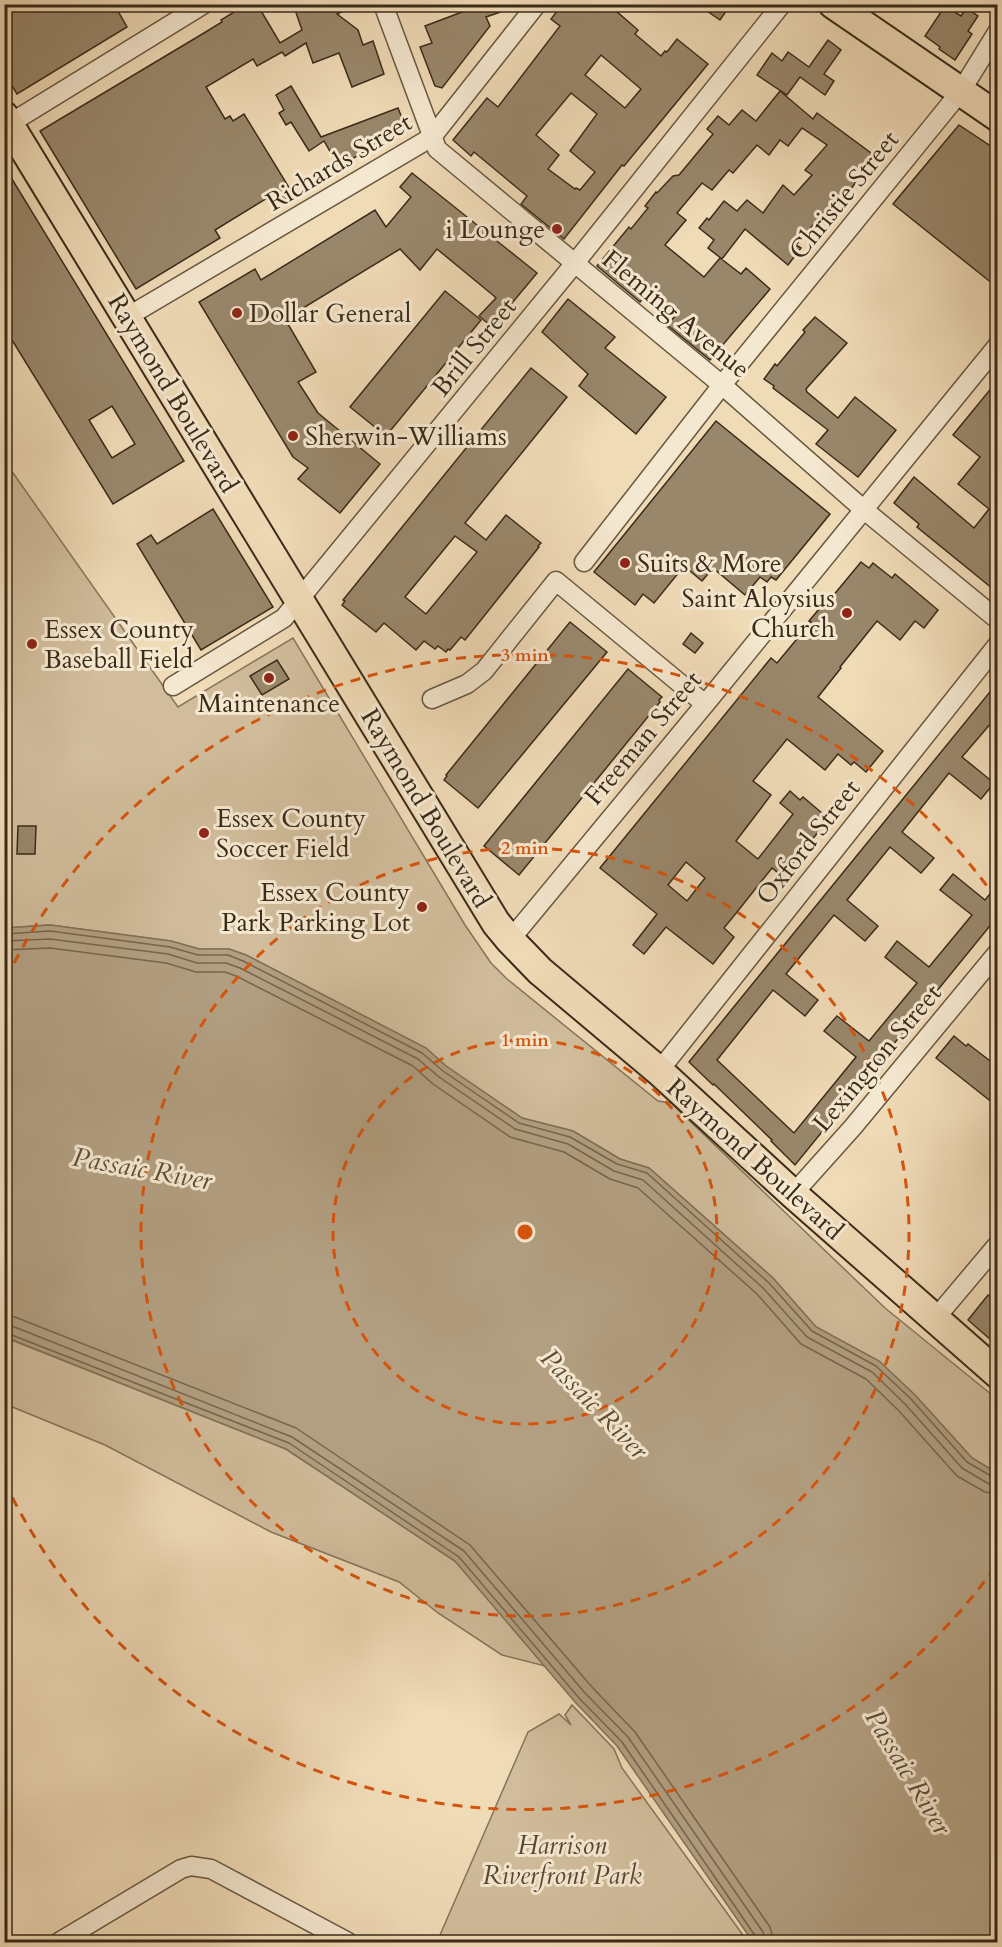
<svg xmlns="http://www.w3.org/2000/svg" width="1002" height="1947" viewBox="0 0 1002 1947" font-family="Cardo,serif">
	<style>
		.green { fill: #d1bd9c; stroke: #86745a; stroke-width: 1.5 }
		.water { fill: #b29f81; stroke: #827157; stroke-width: 1.5 }
		.lines { fill: none; stroke-linecap: round; stroke-linejoin: round }
		.shore { stroke: #76654d; stroke-width: 1.5 }
		.building { fill: #99876b; stroke: #3a2b19; stroke-width: 1.5; fill-rule: evenodd }
		.street-casing { stroke: #685740; stroke-width: 21 }
		.primary-casing { stroke: #3a2b19; stroke-width: 32 }
		.street { stroke: #f5e8d0; stroke-width: 18 }
		.primary { stroke: #f0dbb7; stroke-width: 28 }
		.ring { fill: none; stroke: #d7540d; stroke-width: 3; stroke-dasharray: 10 8 }
		.poi-dot { fill: #8f2418; stroke: #f5e8d0; stroke-width: 2 }
		.labels { text-anchor: middle; dominant-baseline: central; stroke-width: 6; stroke-linejoin: round; paint-order: stroke }
		.street-label { font-size: 26px; fill: #3a2b19; stroke: #f5e8d0 }
		.poi-label { font-size: 26px; fill: #3a2b19; stroke: #f5e8d0; text-anchor: start }
		.park-label { font-size: 26px; font-style: italic; fill: #584833; stroke: #f5e8d0 }
		.water-label { font-size: 27px; font-style: italic; fill: #5e4e38; stroke: #f5e8d0 }
		.centre { fill: #d7540d; stroke: #f5e8d0; stroke-width: 3 }
		.ring-label { font-size: 18px; text-anchor: middle; font-weight: bold; fill: #d7540d; stroke: #f5e8d0; stroke-width: 6; stroke-linejoin: round; paint-order: stroke }
	</style>
	<rect width="100%" height="100%" fill="#f0dbb7"/>
	<filter id="stains"><feTurbulence type="fractalNoise" baseFrequency=".00333" numOctaves="4"/><feColorMatrix values="0 0 0 0 .2 0 0 0 0 .09 0 0 0 0 .02 0 0 0 .5 -.17"/></filter>
	<radialGradient id="worn" r=".72"><stop offset=".6" stop-color="#630" stop-opacity="0"/><stop offset="1" stop-color="#630" stop-opacity=".3"/></radialGradient>
	<!-- green -->
	<g class="green">
		<path d="M13,473L178,707L293,638L465,925L491,963L507,979L658,1101L671,1103L885,1308L997,1399V1473L972,1458L915,1395L879,1361L816,1327L773,1278L649,1168L620,1159L573,1131L522,1118L446,1066L426,1048L246,955L229,949H199L171,941L50,925L5,928L4,479Z"/>
		<path d="M4,1337L286,1449L455,1561L545,1666L502,1655L438,1613L399,1582L271,1532L105,1445L5,1404Z"/>
		<path d="M572,1705L614,1749L622,1768L748,1942H437L528,1732L559,1714L571,1725L565,1715Z"/>
	</g>
	<!-- water -->
	<path class="water" d="M50,925L171,941L199,949H229L246,955L426,1048L446,1066L522,1118L573,1131L620,1159L649,1168L773,1278L816,1327L879,1361L915,1395L972,1458L997,1473V1942H753L617,1746L575,1702L455,1561L286,1449L5,1337V928Z"/>
	<g class="lines">
		<!-- shore -->
		<g class="shore">
			<path d="M4,934L50,931L170,947L198,955H228L243,961L422,1053L443,1071L519,1123L570,1137L617,1164L647,1173L769,1283L812,1331L876,1366L911,1399L967,1462L993,1477L998,1478"/>
			<path d="M4,941L50,939L168,954L197,963H226L240,968L418,1059L439,1077L515,1129L568,1144L614,1171L643,1180L763,1288L807,1337L872,1372L905,1404L962,1468L989,1484L998,1485"/>
			<path d="M4,950L50,948L166,963L196,972H225L236,976L413,1066L433,1084L510,1137L564,1152L610,1179L638,1188L757,1294L801,1344L866,1379L899,1411L957,1476L985,1492L998,1494"/>
			<path d="M4,1316L15,1317L296,1428L470,1545L592,1687L635,1732L770,1927L774,1942"/>
			<path d="M4,1325L12,1326L292,1437L464,1551L585,1693L628,1737L763,1932L765,1942"/>
			<path d="M4,1332L289,1443L459,1557L579,1698L622,1742L756,1937L758,1942"/>
		</g>
	</g>
	<!-- building -->
	<g class="building">
		<path d="M4,4H114L127,27L17,94L4,73Z"/>
		<path d="M247,4H257L280,43L302,30L293,4H359L337,14L358,30L363,45L373,41L384,74L352,87L339,53L313,63L306,43L285,56L282,52L257,66L253,59L206,87L225,119L230,116L233,121L244,114L293,194L277,204L272,195L215,230L220,238L136,289L40,131L204,33L222,22L221,20Z"/>
		<path d="M483,4H515V7L486,17L490,26L442,88L435,86L420,47L432,43L425,26Z"/>
		<path d="M571,4H619L615,10L638,30L635,34L661,56L665,51L667,52L677,39L708,64L624,166L622,165L564,239L521,204L527,196L474,152L471,156L453,140L487,98L498,107L560,26L551,19L561,6ZM601,55L641,89L625,108L585,75ZM571,93L597,114L570,151L595,172L580,190L576,188L575,189L548,169L559,155L536,135Z"/>
		<path d="M697,4H731L720,20Z"/>
		<path d="M945,6L961,16L966,8L978,16L968,31L972,34L955,60L939,49L940,47L925,36Z"/>
		<path d="M828,40L841,50L824,74L834,81L825,95L800,77L787,95L757,75L772,53L782,61L788,52L809,67Z"/>
		<path d="M291,86L321,137L398,108L404,123L403,128L339,167L324,141L309,151L291,122L286,125L279,113L284,110L276,95Z"/>
		<path d="M780,91L813,119L817,113L875,156L840,204L837,201L827,214L824,212L796,245L801,248L788,265L745,229L722,259L708,248L714,240L699,228L707,218L709,220L724,201L737,211L747,200L763,213L783,185L794,195L812,175L805,170L827,145L802,128L788,146L780,140L769,155L757,145L733,173L729,170L712,190L702,183L677,213L686,220L665,245L704,277L720,258L741,274L746,268L770,289L710,360L667,325L674,317L646,294L640,302L597,266L629,227L631,229L648,208L645,206L656,192L657,193L673,176L679,175L713,134L707,129L718,116L729,125L742,110L756,121Z"/>
		<path d="M959,125L998,151V288L893,204Z"/>
		<path d="M4,166L184,461L113,504L4,327ZM112,406L135,444L112,458L89,420Z"/>
		<path d="M412,173L537,273L492,327L479,316L496,298L494,296L437,249L420,270L400,249L285,319L316,372L298,382L318,413L380,464L340,513L298,479L308,468L293,457L199,302L255,269L261,280L375,210L386,227L411,197L400,187Z"/>
		<path d="M445,291L481,320L386,436L350,407Z"/>
		<path d="M568,299L615,337L605,348L666,397L636,434L579,386L588,374L542,332Z"/>
		<path d="M815,317L847,343L806,389L807,392L838,418L855,397L896,430L858,477L816,444L828,430L773,388L774,386L764,379L775,364L777,366L805,332L803,330Z"/>
		<path d="M531,368L567,397L465,523L486,540L506,515L541,543L538,546L539,547L465,640L461,637L450,650L448,649L446,652L438,646L435,649L424,641L416,650L384,623L376,632L342,605L345,601L343,600ZM455,536L477,552L426,614L405,597Z"/>
		<path d="M998,380V593L917,527L919,524L894,503L914,477L974,528L989,509L958,484L980,457L953,435Z"/>
		<path d="M716,421L830,514L776,580L771,577L767,582L760,577L745,595L713,568L702,581L684,566L654,603L643,594L635,605L594,572Z"/>
		<path d="M213,509L273,607L201,650L137,544L151,535L157,544Z"/>
		<path d="M861,562L869,568L873,563L892,578L895,574L938,610L924,628L915,621L900,640L877,621L840,667L841,668L818,697L883,751L866,772L854,762L851,765L838,754L825,770L787,739L753,781L771,795L736,841L758,859L793,814L780,803L790,791L800,800L803,797L829,819L782,876L772,868L741,907L724,928L734,937L713,964L666,927L644,954L633,945L657,914L600,868L771,658L777,663L811,622L809,621L825,602L827,603ZM686,862L705,878L687,901L668,885Z"/>
		<path d="M570,622L607,652L478,808L444,780L447,776L446,775Z"/>
		<path d="M691,633L703,643L695,653L683,644Z"/>
		<path d="M277,660L289,679L262,695L250,676Z"/>
		<path d="M628,669L662,697L659,700L660,702L519,875L484,846Z"/>
		<path d="M998,682V715L962,757L994,783L981,799L949,773L902,832L934,858L921,873L890,847L847,900L878,926L865,941L834,915L786,974L818,1000L805,1016L773,990L717,1060L794,1133L856,1057L824,1031L837,1016L869,1041L917,983L885,957L897,941L929,967L972,915L940,890L953,874L985,900L998,884V916L795,1165L771,1141L772,1140L714,1084L713,1085L689,1062Z"/>
		<path d="M18,826H36L35,854H17Z"/>
		<path d="M954,1036L966,1046L968,1044L998,1067V1107L936,1058Z"/>
		<path d="M988,1295L998,1303V1346L968,1320Z"/>
	</g>
	<g class="lines">
		<defs>
			<g id="street">
				<path d="M383,4L437,149L722,385L863,509L998,620"/>
				<path d="M9,124L204,4"/>
				<path d="M127,317L432,137L537,4"/>
				<path d="M584,562L722,385L961,91L998,31"/>
				<path d="M173,686L284,618L575,263L782,4"/>
				<path d="M432,699L467,684L484,671L556,581L705,704"/>
				<path d="M510,940L711,697L998,345"/>
				<path d="M659,1071L998,644"/>
				<path d="M793,1194L853,1127L998,952"/>
				<path d="M934,1320L998,1244"/>
				<path d="M59,1942L181,1869L191,1866L211,1869L348,1942"/>
			</g>
			<g id="primary">
				<path d="M833,4L998,117"/>
				<path d="M4,116L496,923L510,940L540,971L659,1071L793,1194L998,1374"/>
			</g>
		</defs>
		<!-- street casing -->
		<use href="#street" class="street-casing"/>
		<!-- primary casing -->
		<use href="#primary" class="primary-casing"/>
		<!-- street -->
		<use href="#street" class="street"/>
		<!-- primary -->
		<use href="#primary" class="primary"/>
	</g>
	<!-- distance rings -->
	<g class="ring">
		<circle cx="525" cy="1232" r="192"/>
		<circle cx="525" cy="1232" r="384"/>
		<path d="M995 1567A577 577 0 0 1 6 1485M6 979A577 577 0 0 1 995 897"/>
	</g>
	<!-- markers -->
	<g class="poi-dot">
		<circle cx="557" cy="229" r="6"/>
		<circle cx="237" cy="313" r="6"/>
		<circle cx="293" cy="436" r="6"/>
		<circle cx="625" cy="563" r="6"/>
		<circle cx="847" cy="613" r="6"/>
		<circle cx="32" cy="644" r="6"/>
		<circle cx="269" cy="678" r="6"/>
		<circle cx="204" cy="833" r="6"/>
		<circle cx="422" cy="907" r="6"/>
	</g>
	<g class="labels">
		<!-- street labels -->
		<g class="street-label">
			<text transform="translate(339 162) rotate(-31)">Richards Street</text>
			<text transform="translate(844 195) rotate(-51)">Christie Street</text>
			<text transform="translate(676 314) rotate(40)">Fleming Avenue</text>
			<text transform="translate(474 347) rotate(-51)">Brill Street</text>
			<text transform="translate(173 393) rotate(59)">Raymond Boulevard</text>
			<text transform="translate(643 738) rotate(-50)">Freeman Street</text>
			<text transform="translate(426 808) rotate(59)">Raymond Boulevard</text>
			<text transform="translate(808 842) rotate(-52)">Oxford Street</text>
			<text transform="translate(877 1058) rotate(-50)">Lexington Street</text>
			<text transform="translate(755 1159) rotate(42)">Raymond Boulevard</text>
		</g>
		<!-- poi labels -->
		<g class="poi-label">
			<text x="545" y="229" text-anchor="end">i Lounge</text>
			<text x="249" y="313">Dollar General</text>
			<text x="305" y="436">Sherwin-Williams</text>
			<text x="637" y="563">Suits &amp; More</text>
			<text x="835" y="598" text-anchor="end">Saint Aloysius<tspan x="835" dy="30">Church</tspan></text>
			<text x="44" y="629">Essex County<tspan x="44" dy="30">Baseball Field</tspan></text>
			<text x="269" y="703" text-anchor="middle">Maintenance</text>
			<text x="216" y="818">Essex County<tspan x="216" dy="30">Soccer Field</tspan></text>
			<text x="410" y="892" text-anchor="end">Essex County<tspan x="410" dy="30">Park Parking Lot</tspan></text>
		</g>
		<!-- park labels -->
		<g class="park-label">
			<text x="562" y="1845">Harrison<tspan x="562" dy="30">Riverfront Park</tspan></text>
		</g>
		<!-- water labels -->
		<g class="water-label">
			<text transform="translate(142 1169) rotate(10)">Passaic River</text>
			<text transform="translate(594 1404) rotate(46)">Passaic River</text>
			<text transform="translate(908 1772) rotate(59)">Passaic River</text>
		</g>
	</g>
	<circle cx="525" cy="1232" r="9" class="centre"/>
	<g class="ring-label">
		<text x="525" y="661">3 min</text>
		<text x="525" y="854">2 min</text>
		<text x="525" y="1046">1 min</text>
	</g>
	<!-- margin -->
	<rect width="1002" height="1947" fill="none" stroke="#f0dbb7" stroke-width="24"/>
	<rect x="6" y="6" width="990" height="1935" fill="none" stroke="#3a2b19" stroke-width="3"/>
	<rect x="12" y="12" width="978" height="1923" fill="none" stroke="#3a2b19" stroke-width="1.5"/>
	<rect width="100%" height="100%" filter="url(#stains)"/>
	<rect width="100%" height="100%" fill="url(#worn)"/>
</svg>
